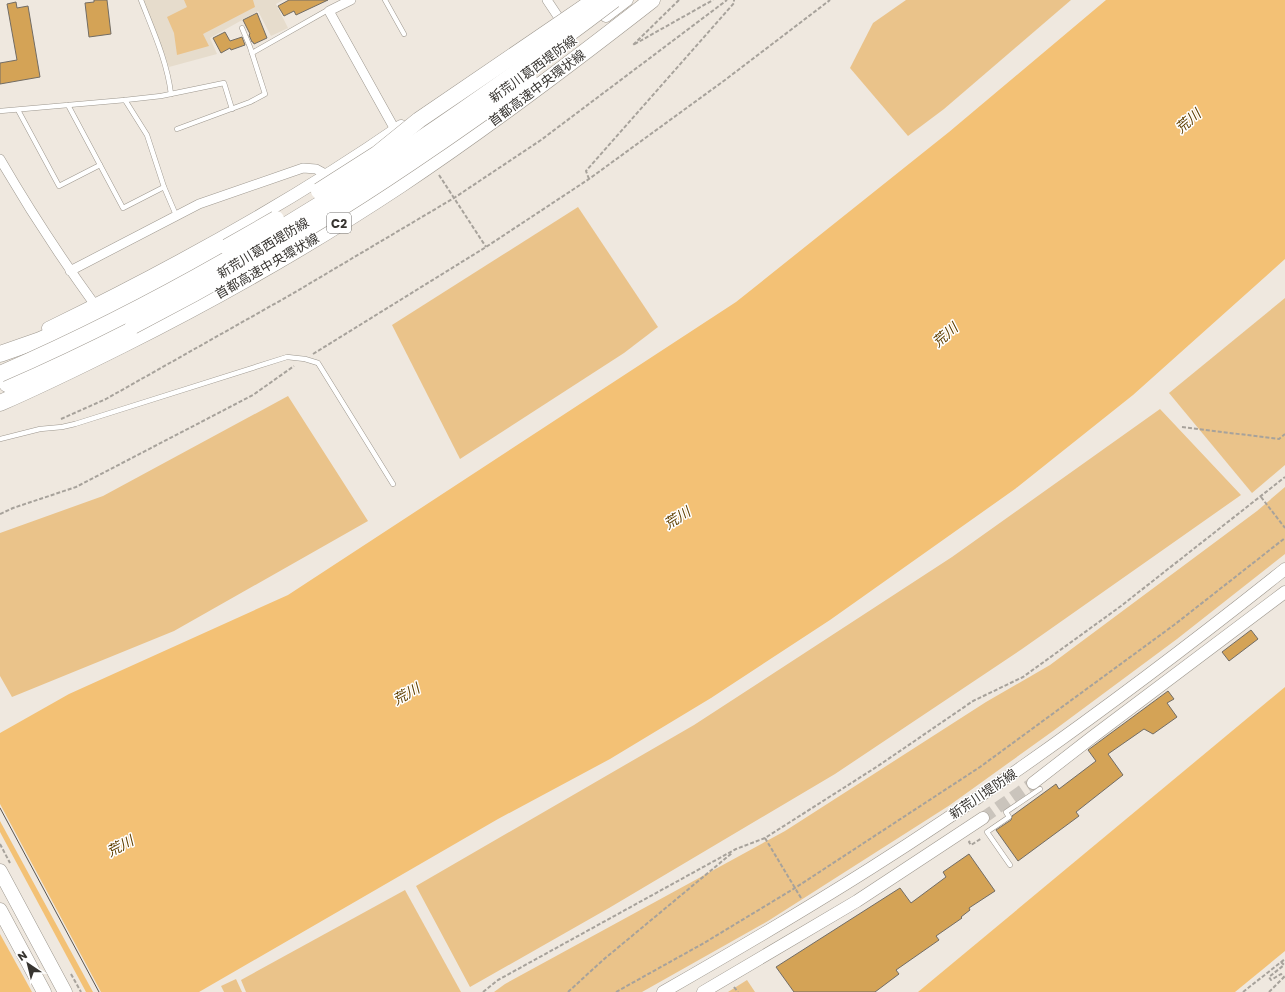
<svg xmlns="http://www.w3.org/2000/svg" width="1285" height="992" viewBox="0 0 1285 992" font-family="Poppins,'Noto Sans JP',sans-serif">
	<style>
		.built { fill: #e6dccc }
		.green { fill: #eac38a }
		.water { fill: #f3c175 }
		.pier { fill: #efe8df }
		.building { fill: #d4a356; stroke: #726c64 }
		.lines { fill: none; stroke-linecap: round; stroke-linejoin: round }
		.secondary-tunnel { stroke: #cac4bc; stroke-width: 12; stroke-dasharray: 12 6; stroke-linecap: butt }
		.service-casing { stroke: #9d978e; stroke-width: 5.5 }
		.minor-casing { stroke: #9d978e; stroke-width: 10 }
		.secondary-casing { stroke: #9d978e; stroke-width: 13 }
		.primary-casing { stroke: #9d978e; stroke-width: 15 }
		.motorway-casing { stroke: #9d978e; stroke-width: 17 }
		.path { stroke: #a7a29b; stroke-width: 2; stroke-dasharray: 4 2; stroke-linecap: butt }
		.service { stroke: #fff; stroke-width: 4.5 }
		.minor { stroke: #fff; stroke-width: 9 }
		.secondary { stroke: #fff; stroke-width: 12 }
		.primary { stroke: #fff; stroke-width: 14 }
		.motorway { stroke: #fff; stroke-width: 16 }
		.tram { stroke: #595550; stroke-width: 1 }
		.motorway-bridge-casing { stroke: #9d978e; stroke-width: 17; stroke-linecap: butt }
		.motorway-bridge { stroke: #fff; stroke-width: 16 }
		.labels { text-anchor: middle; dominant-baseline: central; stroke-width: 3; stroke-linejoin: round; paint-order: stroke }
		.shield { fill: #fff; stroke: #73716e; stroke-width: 1 }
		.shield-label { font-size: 12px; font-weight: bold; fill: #373430 }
		.street-label { font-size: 13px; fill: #373430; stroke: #fff }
		.water-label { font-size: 14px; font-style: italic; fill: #5f3f00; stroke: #fff }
	</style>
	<rect width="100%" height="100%" fill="#efe8df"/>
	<!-- built -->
	<path class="built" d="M143,0H283L276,4L288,28L271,36L258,11L210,38L217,54L169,67Z"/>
	<!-- green -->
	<g class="green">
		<path d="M184,0H253L255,7L203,34L209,46L177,55L174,33L167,17L187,7Z"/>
		<path d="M906,0H1071L944,109L908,136L850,68L873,23Z"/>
		<path d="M578,207L658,327L624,353L460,459L392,325Z"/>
		<path d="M1285,298V465L1252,493L1169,393Z"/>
		<path d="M288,396L368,521L174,631L12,697L0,676V533L103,496Z"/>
		<path d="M1160,409L1241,495L1022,649L835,774L609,908L470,987L416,886L694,725L952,557Z"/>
		<path d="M1285,487V554L1177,639L1053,731L950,805L768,921L642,992H494L505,984L785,831L986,702L1050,665L1257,511Z"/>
		<path d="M405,890L461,992H246L241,980Z"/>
		<path d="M236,979L242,992H224L221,986Z"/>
		<path d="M747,980L755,992H728Z"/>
	</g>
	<!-- water -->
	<g class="water">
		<path d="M1106,0H1285V259L1133,395L1015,489L830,620L711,698L610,759L498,819L199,992H0V733L69,694L288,595L736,302L949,132Z"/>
		<path d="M1285,687V951L1235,992H918Z"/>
	</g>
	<!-- pier -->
	<g class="pier">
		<path d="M0,804L101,992H93L0,821Z"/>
		<path d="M0,832L86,992H32L0,934Z"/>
	</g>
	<!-- building -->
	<g class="building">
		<path d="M94,0H107L111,34L89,37L85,3L94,2Z"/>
		<path d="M289,0H328L296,15L294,11L284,16L278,6Z"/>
		<path d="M16,2L17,8L28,6L40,77L0,84V63L17,60L7,4Z"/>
		<path d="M257,13L267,38L254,44L253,42H252L249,35L250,34L243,20Z"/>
		<path d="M225,32L230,41L242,37L245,45L231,50L230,48L221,53L213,38Z"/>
		<path d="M1251,630L1258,639L1229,661L1222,652Z"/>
		<path d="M1168,691L1174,699L1167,703L1177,717L1153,734L1144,729L1108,754L1123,775L1076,812L1079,816L1018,861L996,830L1011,820L1012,816L1056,784L1059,789L1096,761L1088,750Z"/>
		<path d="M969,854L995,891L969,908L970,910L961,917L962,918L936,936L939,940L896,970L899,974L875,992H794L776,967L900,888L911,903L946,877L943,872Z"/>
	</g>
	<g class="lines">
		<!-- secondary-tunnel -->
		<path class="secondary-tunnel" d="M983,818L1033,783"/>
		<defs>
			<g id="service">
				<path d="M141,0C153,31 167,61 171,94"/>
				<path d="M385,0L404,34"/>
				<path d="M252,53L326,11H329"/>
				<path d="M125,100L161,96L224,83L232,109"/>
				<path d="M18,110L59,186L100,165"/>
				<path d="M0,111L125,100L147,135L164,187L123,208L68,105"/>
				<path d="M177,129L250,102L265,94L250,47L242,28"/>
				<path d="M164,187L176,215"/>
				<path d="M0,439L40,429L62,427L75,424L287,357L305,359L318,363L393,484"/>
				<path d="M1010,865L987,832L1009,817L1006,812L1040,789"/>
			</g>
			<g id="minor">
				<path d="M351,0L329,11L398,135"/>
				<path d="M547,0L559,18"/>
				<path d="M0,159C29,209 61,258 95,305"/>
				<path d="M70,271L199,204L303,168L316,169L327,175"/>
			</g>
			<g id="secondary">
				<path d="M606,16L627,0"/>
				<path d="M48,328C169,269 290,203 401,126"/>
				<path d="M1033,783L1091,738L1285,592"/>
				<path d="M663,992C733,952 803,911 871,868C1015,777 1152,675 1285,569"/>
				<path d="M703,992L857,901L983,818"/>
			</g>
			<g id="primary">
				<path d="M0,871L65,992"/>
				<path d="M0,910L44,992"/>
			</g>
			<g id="motorway">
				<path d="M0,354L40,340L87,319L227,247"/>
				<path d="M7,384L61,361L133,326"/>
				<path d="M0,403C41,385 82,365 122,345C218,297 311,244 400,185C487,127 570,64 652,0"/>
			</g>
		</defs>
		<!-- service casing -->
		<use href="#service" class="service-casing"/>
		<!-- minor casing -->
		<use href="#minor" class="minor-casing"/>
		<!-- secondary casing -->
		<use href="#secondary" class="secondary-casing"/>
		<!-- primary casing -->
		<use href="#primary" class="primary-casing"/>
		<!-- motorway casing -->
		<use href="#motorway" class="motorway-casing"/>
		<!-- path -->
		<g class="path">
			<path d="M679,0L633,45L713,0"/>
			<path d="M439,175L486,247"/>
			<path d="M589,179L586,171L734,3V0"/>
			<path d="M313,354L486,247L589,179L725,80L830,0"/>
			<path d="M61,419L106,399L292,294L454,198L541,140L727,0"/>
			<path d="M1182,427L1279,439L1285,434"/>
			<path d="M1261,497L1285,528"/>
			<path d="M0,514L13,508L76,487L253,395L294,366"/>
			<path d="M765,838L801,898"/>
			<path d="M970,841L969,842L971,845L982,838"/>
			<path d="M0,844L10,863"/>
			<path d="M1281,962L1284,965L1269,977L1271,980L1281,974L1284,977"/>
			<path d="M71,974L81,992"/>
			<path d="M734,987L738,992"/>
			<path d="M483,992L498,980L736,849L765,838L878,766L973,701L1023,677L1121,606L1285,477"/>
			<path d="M568,992L603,960L732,853"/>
			<path d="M616,992L704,943L795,888L980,767L1174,625L1285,538"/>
			<path d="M1243,992L1285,959"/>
			<path d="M1269,992L1285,976"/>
		</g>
		<!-- service -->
		<use href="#service" class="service"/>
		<!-- minor -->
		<use href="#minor" class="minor"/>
		<!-- secondary -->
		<use href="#secondary" class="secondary"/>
		<!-- primary -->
		<use href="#primary" class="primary"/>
		<!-- motorway -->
		<use href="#motorway" class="motorway"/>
		<!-- tram -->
		<path class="tram" d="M0,808L99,992"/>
		<defs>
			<g id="motorway-bridge">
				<path d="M319,191L377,154L419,120L595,0"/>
				<path d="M227,247L276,219"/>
				<path d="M133,326C204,289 273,250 341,208C405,168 467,124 529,80"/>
				<path d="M0,374C221,278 423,145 614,0"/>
			</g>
		</defs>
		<!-- motorway-bridge casing -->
		<use href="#motorway-bridge" class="motorway-bridge-casing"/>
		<!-- motorway-bridge -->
		<use href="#motorway-bridge" class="motorway-bridge"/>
	</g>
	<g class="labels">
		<!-- shield labels -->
		<rect class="shield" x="327" y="213" width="24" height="20" rx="3"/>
		<g class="shield-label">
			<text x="339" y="223">C2</text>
		</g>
		<!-- street labels -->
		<g class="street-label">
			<text transform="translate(533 69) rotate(-36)">新荒川葛西堤防線</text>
			<text transform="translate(537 88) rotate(-37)">首都高速中央環状線</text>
			<text transform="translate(263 248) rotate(-31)">新荒川葛西堤防線</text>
			<text transform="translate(267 266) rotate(-30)">首都高速中央環状線</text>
			<text transform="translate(983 794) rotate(-34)">新荒川堤防線</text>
		</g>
		<!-- water labels -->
		<g class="water-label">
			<text transform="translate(1188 121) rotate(-41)">荒川</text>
			<text transform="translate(945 335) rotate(-41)">荒川</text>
			<text transform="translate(677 518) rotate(-33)">荒川</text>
			<text transform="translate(406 694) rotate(-29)">荒川</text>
			<text transform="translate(120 846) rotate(-28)">荒川</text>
		</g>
	</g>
	<!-- north arrow -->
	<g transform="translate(28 964) rotate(325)" stroke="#ffffff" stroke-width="3" paint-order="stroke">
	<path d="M0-3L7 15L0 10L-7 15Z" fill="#373430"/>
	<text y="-6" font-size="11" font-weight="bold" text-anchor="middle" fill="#373430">N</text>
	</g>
</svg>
